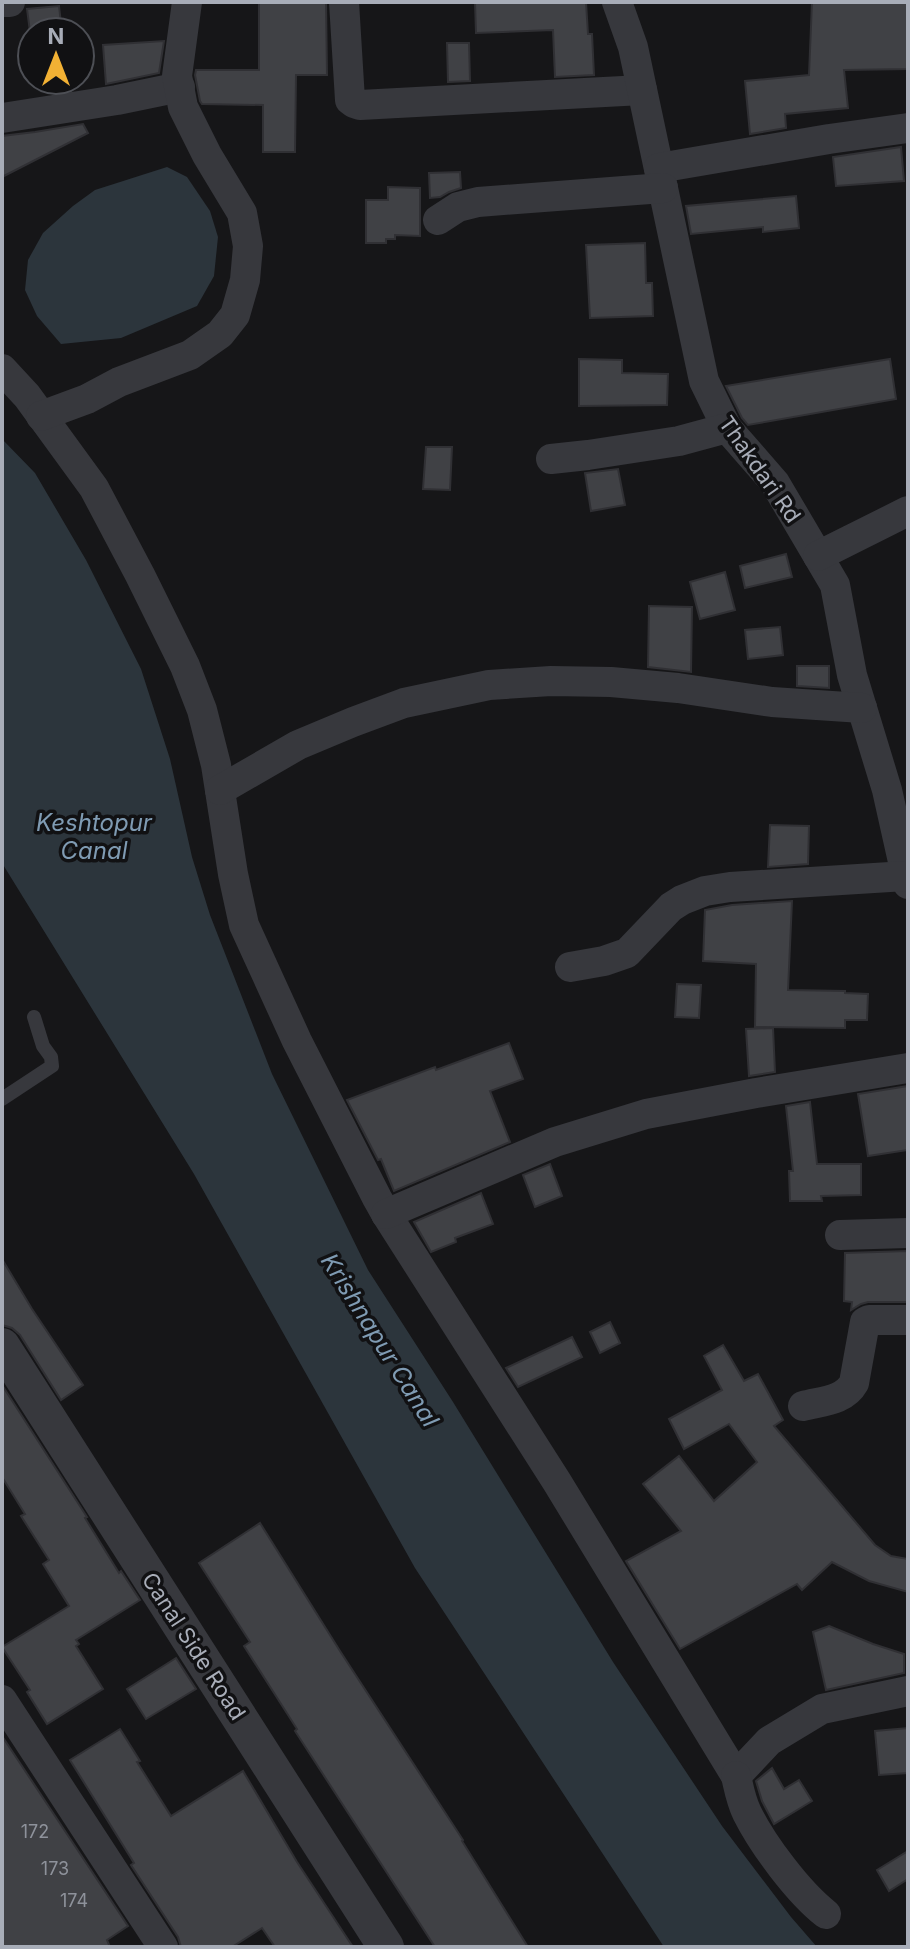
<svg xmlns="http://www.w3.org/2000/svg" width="910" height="1949" viewBox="0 0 910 1949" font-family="Inter,sans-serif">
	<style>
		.water { fill: #2c353c }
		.building { fill: #404145; stroke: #303034; stroke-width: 2 }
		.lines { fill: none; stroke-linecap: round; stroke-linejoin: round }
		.service { stroke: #37383d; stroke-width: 14 }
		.minor { stroke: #37383d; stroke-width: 30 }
		.tertiary { stroke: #37383d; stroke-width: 36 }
		.labels { text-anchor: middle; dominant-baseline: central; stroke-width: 7; stroke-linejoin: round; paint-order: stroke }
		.number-label { font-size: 18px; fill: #8e929b }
		.street-label { font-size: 22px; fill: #a8adb8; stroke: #111113 }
		.water-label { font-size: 24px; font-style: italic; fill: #7f9bb3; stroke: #111113 }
	</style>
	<rect width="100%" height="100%" fill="#161618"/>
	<!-- water -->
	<g class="water">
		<path d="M167,167L187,177L210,211L218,237L214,276L197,306L121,338L61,344L37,316L25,290L28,260L43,233L73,206L95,190Z"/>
		<path d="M2,439L35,473L86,560L141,669L170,759L192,857L210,915L272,1074L368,1270L453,1402L613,1662L722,1826L791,1917L817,1947H664L415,1568L194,1174L2,863Z"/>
	</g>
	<!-- building -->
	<g class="building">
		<path d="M259,2H326L327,75H296L295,152H263V105L202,104L200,101L195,75L196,70H259Z"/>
		<path d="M475,2H586L588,34H592L594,75L555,77L553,30L476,33Z"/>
		<path d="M812,2H908V69L844,70L848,108L785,114L786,128L750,134L745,81L809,75Z"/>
		<path d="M59,6L62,32H30L27,9Z"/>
		<path d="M164,41L159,73L106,84L103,45Z"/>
		<path d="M447,43H469L470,81L448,82Z"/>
		<path d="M83,124L88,133L2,177V136L35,132Z"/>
		<path d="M901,147L904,181L836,186L833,157Z"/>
		<path d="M460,172L461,188L449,192L440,197L430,198L429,173Z"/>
		<path d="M388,187L420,188V236L395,235V239H386V243H366V200H388Z"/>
		<path d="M796,196L799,228L763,232V227L691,234L686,206Z"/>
		<path d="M645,243L646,283H652L653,316L590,318L586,245Z"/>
		<path d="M579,359L622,360V373L668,374L667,405L579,406Z"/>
		<path d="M890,359L896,399L748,425L742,418L726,386Z"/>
		<path d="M426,447H452L450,490L423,489Z"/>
		<path d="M618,469L625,505L591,511L585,473Z"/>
		<path d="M786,554L792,577L745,588L740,566Z"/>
		<path d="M725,572L735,610L700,619L690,582Z"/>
		<path d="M649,606L692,607L691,672L648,667Z"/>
		<path d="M780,627L783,655L748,659L745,630Z"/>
		<path d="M797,666H829V688L797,686Z"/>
		<path d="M770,825L809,826L808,864L768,867Z"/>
		<path d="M792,901L788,990L845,991V993L868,994L867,1020H845V1028L755,1027L756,964L703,961L705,910L732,905Z"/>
		<path d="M677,984L701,985L699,1018L675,1017Z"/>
		<path d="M773,1028L775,1072L749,1076L746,1029Z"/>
		<path d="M509,1043L523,1079L490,1091L510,1142L394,1191L381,1159L378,1160L347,1100L435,1067L436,1070Z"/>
		<path d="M908,1086V1150L868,1156L858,1094Z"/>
		<path d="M810,1102L817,1164H861V1195L821,1196L822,1201H790L789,1171H793L786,1106Z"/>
		<path d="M550,1164L562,1196L535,1207L523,1175Z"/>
		<path d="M481,1193L493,1224L455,1238L456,1242L431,1252L414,1222Z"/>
		<path d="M908,1251V1302H868L861,1304L851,1310L852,1302L844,1301L845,1253Z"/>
		<path d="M2,1259L32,1309L83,1385L61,1400L20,1335L12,1328L2,1325Z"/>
		<path d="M610,1322L620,1343L600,1353L590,1332Z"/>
		<path d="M572,1337L582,1357L518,1387L506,1368Z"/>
		<path d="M723,1345L744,1381L758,1374L783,1420L774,1426L875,1545L891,1556L908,1559V1592L869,1581L832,1562L802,1590L797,1584L680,1649L626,1561L681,1531L643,1484L679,1456L714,1501L757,1462L729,1424L684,1449L669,1419L722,1390L704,1356Z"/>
		<path d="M2,1385L87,1517L85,1518L119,1573L121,1571L140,1600L76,1640L79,1644L76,1646L103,1689L47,1724L27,1692L30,1690L2,1647L69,1606L43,1564L49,1560L21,1516L25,1514L2,1477Z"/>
		<path d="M260,1523L340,1651L463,1840L462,1841L528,1947H435L295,1731L297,1729L244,1646L250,1642L199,1563Z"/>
		<path d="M829,1626L873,1644L904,1654V1673L826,1690L813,1632Z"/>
		<path d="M176,1658L196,1689L146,1719L127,1689Z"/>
		<path d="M908,1728V1773L879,1775L875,1731Z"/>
		<path d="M120,1729L140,1761L137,1762L171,1816L243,1771L297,1862L353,1947H275L262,1928L232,1947H181L178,1937L131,1865L134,1863L70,1760Z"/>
		<path d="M2,1736L128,1926L107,1940L110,1947H2Z"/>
		<path d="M772,1768L784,1789L799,1780L812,1801L774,1824L762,1801L756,1781Z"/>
		<path d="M908,1851V1879L889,1891L877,1870Z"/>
	</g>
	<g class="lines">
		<!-- service -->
		<path class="service" d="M2,1099L52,1066L51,1057L43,1046L34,1017"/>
		<!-- minor -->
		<g class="minor">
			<path d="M2,2H10"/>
			<path d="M344,2L350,100L354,103L360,105L642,90"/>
			<path d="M617,2L633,47L704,381L727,428L775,483L835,585L852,675L887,790L908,884"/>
			<path d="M2,118L117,100L180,87"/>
			<path d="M659,168L829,139L908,128"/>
			<path d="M438,220L458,207L478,202L663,188"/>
			<path d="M2,369L27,396L94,488L140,575L185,666L202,710L216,765L233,874L244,925L297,1041L377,1198L386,1214L557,1482L736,1776L769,1741L822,1709L908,1691"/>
			<path d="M41,416L87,399L119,382L190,355L220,334L235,315L245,280L248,246L242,213L207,155L183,107L177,76L187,2"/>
			<path d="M551,459L588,455L679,441L727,428"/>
			<path d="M818,556L908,511"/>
			<path d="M220,790L298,745L353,722L404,703L489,685L551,681L611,682L678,688L772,702L862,708"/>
			<path d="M570,967L604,961L627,953L671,907L682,900L705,891L730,887L906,876"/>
			<path d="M386,1214L555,1142L646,1114L756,1093L908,1068"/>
			<path d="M840,1235L908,1233"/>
			<path d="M803,1406C822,1401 844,1401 854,1383L865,1322L869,1320H908"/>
			<path d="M2,1700L163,1947"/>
			<path d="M736,1776C739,1789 741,1801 747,1813C763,1845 798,1892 826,1914"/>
		</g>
		<!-- tertiary -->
		<path class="tertiary" d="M2,1346L386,1947"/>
	</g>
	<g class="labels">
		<!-- number labels -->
		<g class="number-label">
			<text x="35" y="1831">172</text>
			<text x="55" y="1868">173</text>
			<text x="74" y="1900">174</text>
		</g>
		<!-- street labels -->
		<g class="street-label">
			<text transform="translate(760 469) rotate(55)">Thakdari Rd</text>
			<text transform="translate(194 1646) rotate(57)">Canal Side Road</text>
		</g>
		<!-- water labels -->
		<g class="water-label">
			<text x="94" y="822">Keshtopur<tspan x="94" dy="28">Canal</tspan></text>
			<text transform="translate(380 1340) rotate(58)">Krishnapur Canal</text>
		</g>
	</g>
	<!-- border -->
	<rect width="910" height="1949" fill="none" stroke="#a8adb8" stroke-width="8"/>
	<!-- north arrow -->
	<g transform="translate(56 56)"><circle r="38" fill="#111113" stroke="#4d4f55" stroke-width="2"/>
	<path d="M0-6L14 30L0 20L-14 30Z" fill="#f2b134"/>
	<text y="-12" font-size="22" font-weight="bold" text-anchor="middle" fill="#a8adb8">N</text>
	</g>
</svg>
